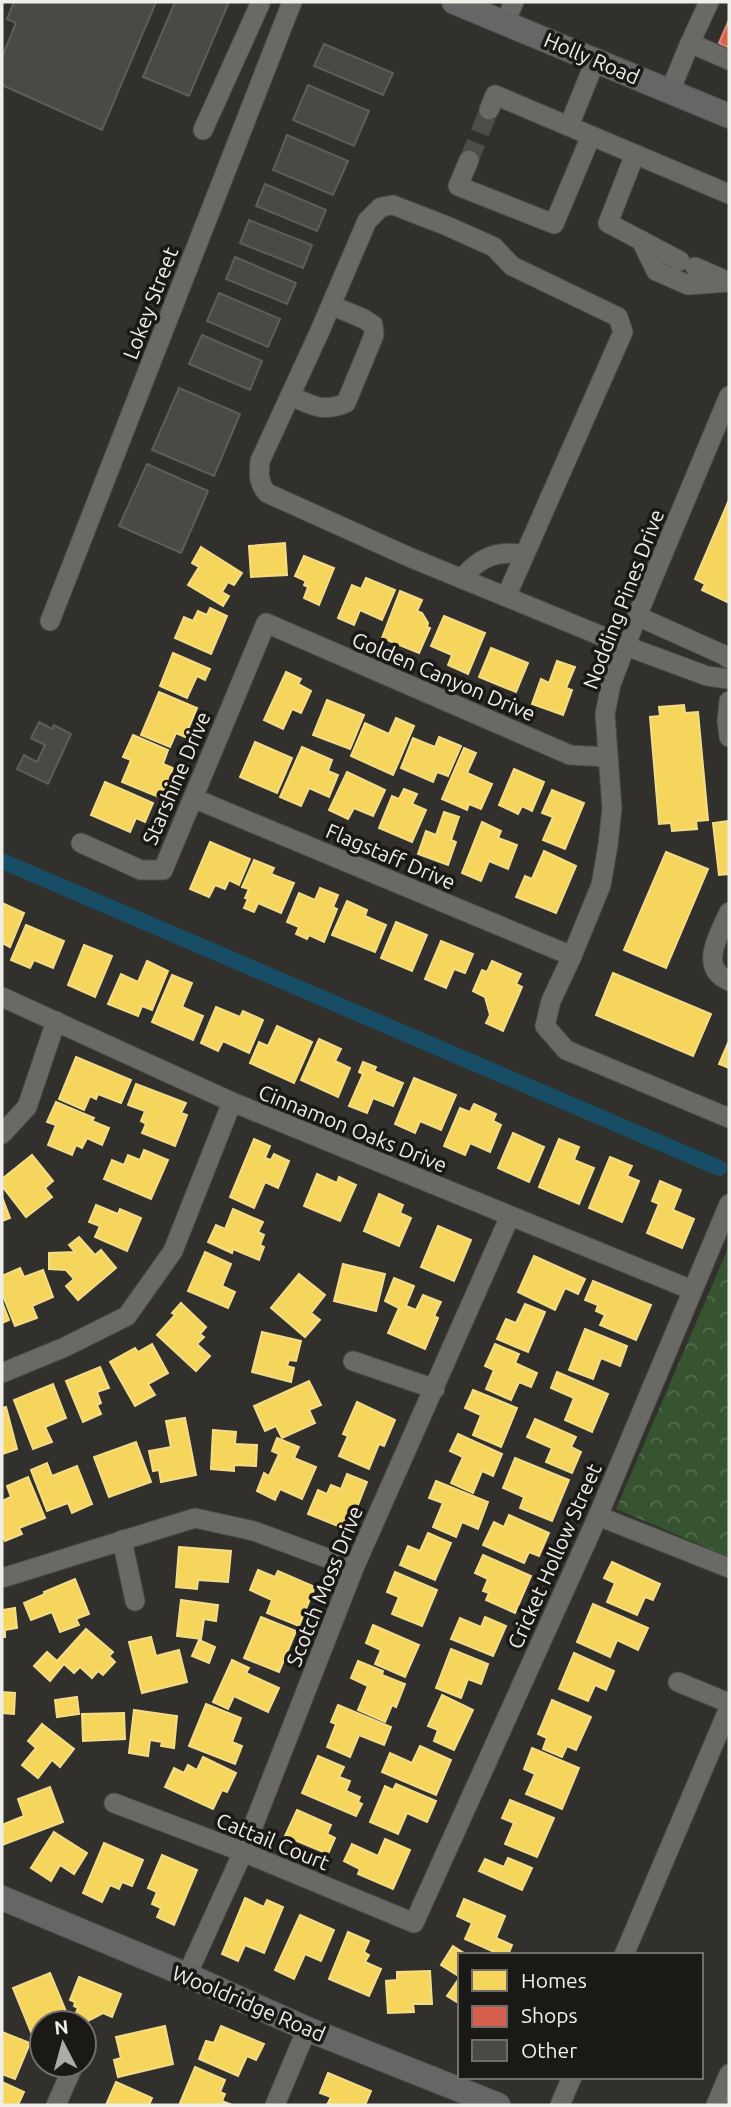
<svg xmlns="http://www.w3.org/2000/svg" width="731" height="2107" viewBox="0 0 731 2107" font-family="Ubuntu,sans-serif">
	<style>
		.park { fill: url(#park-crowns) }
		.homes { fill: #f6d55c; stroke: #f4dc86; stroke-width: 2 }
		.shops { fill: #d6604d; stroke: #de8b7c; stroke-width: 2 }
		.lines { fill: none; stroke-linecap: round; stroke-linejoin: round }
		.canal { stroke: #174e65; stroke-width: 16 }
		.building { fill: #4b4946; stroke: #5f5c5a; stroke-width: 2 }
		.minor-tunnel { stroke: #4e4c48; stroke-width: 19; stroke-dasharray: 19 10; stroke-linecap: butt }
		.minor-casing { stroke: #4c4b47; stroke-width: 21 }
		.major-casing { stroke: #4c4b47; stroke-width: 26 }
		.minor { stroke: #696966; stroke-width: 19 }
		.major { stroke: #686567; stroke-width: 24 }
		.labels { text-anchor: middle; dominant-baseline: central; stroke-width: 7; stroke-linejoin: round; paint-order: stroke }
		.street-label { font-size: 21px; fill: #efeee9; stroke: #1a1916 }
	</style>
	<defs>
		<pattern id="park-crowns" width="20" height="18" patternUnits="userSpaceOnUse" patternTransform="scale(1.75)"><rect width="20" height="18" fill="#36542f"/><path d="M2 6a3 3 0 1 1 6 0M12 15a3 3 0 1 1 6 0" fill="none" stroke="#536d4d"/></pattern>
	</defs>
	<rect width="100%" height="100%" fill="#31302c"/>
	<!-- park -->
	<path class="park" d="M729,1246V1557L616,1509Z"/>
	<!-- homes -->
	<g class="homes">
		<path d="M729,500V598L727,602L702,590L705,584L695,579Z"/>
		<path d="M285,543L287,575L251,577L249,546Z"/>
		<path d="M201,547L242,573L234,585L228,582L222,592L229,596L223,606L188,585L199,567L192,563Z"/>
		<path d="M304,556L334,568L319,605L304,598L308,587L304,585L306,581L295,576Z"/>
		<path d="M366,578L395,590L382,620L360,610L354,625L338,618L352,585L361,589Z"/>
		<path d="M400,591L422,600L417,611L422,613L428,623L427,627L430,628L419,653L382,638Z"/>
		<path d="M210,608L227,616L211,654L175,638L184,617L193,621L198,611L207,615Z"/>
		<path d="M444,616L485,633L468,674L448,665L452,655L431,646Z"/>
		<path d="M491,648L528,663L516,692L479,677Z"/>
		<path d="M173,653L210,669L205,680L197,676L187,698L160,686Z"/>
		<path d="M557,661L575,667L566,688L572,690L563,715L532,704L541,679L549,683Z"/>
		<path d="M286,672L301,679L298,684L311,691L301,713L292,709L283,729L264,720Z"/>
		<path d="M159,692L197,708L185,737L176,733L170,747L141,735Z"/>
		<path d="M327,700L364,715L350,749L313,735Z"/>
		<path d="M684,705L685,713L698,712L708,820L696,821L697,829L672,831L671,823L659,824L650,717L660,716L659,707Z"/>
		<path d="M396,718L414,726L393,775L351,756L365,723L389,734Z"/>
		<path d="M133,735L168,750L163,764L173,768L161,798L122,782L131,760L123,757Z"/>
		<path d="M439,737L461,746L448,776L437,772L433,782L401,768L413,738L435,747Z"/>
		<path d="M255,742L292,758L277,793L240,777Z"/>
		<path d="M302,747L332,760L328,771L338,775L329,797L309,788L301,806L280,797Z"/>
		<path d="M464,748L476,753L467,773L492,784L481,809L469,804L467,810L442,799Z"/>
		<path d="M514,769L544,782L532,811L522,806L518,814L499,805Z"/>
		<path d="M347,772L385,790L373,816L354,808L348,819L329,810Z"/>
		<path d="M105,782L153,803L145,822L136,818L130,832L91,815Z"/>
		<path d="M404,789L417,794L412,804L426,810L412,842L379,828L392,796L399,799Z"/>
		<path d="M552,790L584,803L565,849L543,840L553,817L542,813Z"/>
		<path d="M444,812L459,817L451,840L456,842L448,865L418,854L426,831L436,835Z"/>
		<path d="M729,821V874L719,875L713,823Z"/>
		<path d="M482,822L501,831L498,838L517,845L508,869L489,861L481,881L462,873Z"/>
		<path d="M210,842L250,859L239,885L229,880L225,889L215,885L209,897L190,889Z"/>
		<path d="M544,851L576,866L556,913L516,897L525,876L532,879Z"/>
		<path d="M666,852L708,869L666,968L624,950Z"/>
		<path d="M254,860L274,868L271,874L294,883L281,913L258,903L254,912L244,908L248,899L245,898L249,889L242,887Z"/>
		<path d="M320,888L338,895L333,907L337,909L324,942L309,935L307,939L296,934L299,927L287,922L299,893L315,900Z"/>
		<path d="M347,901L367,910L365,916L386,925L375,952L332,935Z"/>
		<path d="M2,903L24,913L10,947L2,943Z"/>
		<path d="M396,922L427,935L412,971L381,958Z"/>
		<path d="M26,925L64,941L53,968L34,960L30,968L11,960Z"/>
		<path d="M441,941L473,954L465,973L454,969L446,988L425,979Z"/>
		<path d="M84,945L112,956L95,997L68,985Z"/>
		<path d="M147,961L168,971L152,1010L142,1006L138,1016L108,1004L121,974L138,982Z"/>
		<path d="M492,961L521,974L516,984L522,987L503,1031L486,1023L490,1015L485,997L473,991L482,970L487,972Z"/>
		<path d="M613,973L711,1014L693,1056L596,1015Z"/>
		<path d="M172,975L192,983L182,1007L203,1016L193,1040L152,1022Z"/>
		<path d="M216,1007L240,1017L243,1011L263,1020L249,1053L223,1041L218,1051L201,1043Z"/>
		<path d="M277,1026L312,1042L294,1083L250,1063L259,1042L268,1046Z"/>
		<path d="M319,1039L341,1049L335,1061L350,1068L338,1097L301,1080Z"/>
		<path d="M729,1041V1068L719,1064Z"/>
		<path d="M76,1057L131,1080L121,1103L98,1094L96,1099L90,1096L84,1110L59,1099Z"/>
		<path d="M363,1062L376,1067L374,1071L403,1083L393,1106L373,1098L367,1113L349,1106L363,1074L359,1072Z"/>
		<path d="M414,1078L456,1095L441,1130L420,1121L415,1133L395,1124Z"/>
		<path d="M136,1084L186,1103L181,1113L187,1115L175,1146L142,1133L146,1124L141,1121L145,1111L128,1105Z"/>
		<path d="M56,1102L94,1118L92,1121L109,1128L102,1145L87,1138L82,1148L76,1145L72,1155L48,1145L56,1125L47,1122Z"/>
		<path d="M474,1104L496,1114L493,1121L501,1125L490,1152L470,1143L465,1155L444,1146L460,1108L470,1112Z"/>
		<path d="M513,1133L544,1147L529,1182L498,1168Z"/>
		<path d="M254,1139L270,1146L265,1158L271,1160L274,1154L289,1161L278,1188L265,1182L254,1208L230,1197Z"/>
		<path d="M559,1139L579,1147L574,1160L594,1168L579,1204L539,1187Z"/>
		<path d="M144,1150L168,1160L151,1199L104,1179L112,1160L124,1165L128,1155L140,1160Z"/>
		<path d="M32,1155L53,1181L45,1188L52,1197L26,1217L2,1186V1179Z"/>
		<path d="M610,1157L632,1166L627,1176L639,1181L622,1222L589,1208Z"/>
		<path d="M317,1174L337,1183L339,1177L356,1185L340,1221L304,1206Z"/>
		<path d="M660,1181L681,1190L673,1210L694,1219L682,1248L647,1233L659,1204L652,1201Z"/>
		<path d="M379,1194L403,1205L400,1213L411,1218L399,1246L364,1231Z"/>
		<path d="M2,1197L10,1218L2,1221Z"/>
		<path d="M96,1205L118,1214L120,1209L141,1218L127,1251L95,1237L100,1226L89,1222Z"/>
		<path d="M233,1209L263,1222L258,1232L264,1235L260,1245L264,1247L259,1260L233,1249L232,1253L208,1242L216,1225L225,1229Z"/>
		<path d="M438,1226L471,1240L454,1281L421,1267Z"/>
		<path d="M79,1237L95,1255L101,1250L116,1268L78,1300L66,1286L74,1279L66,1270L49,1269V1253L75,1252L69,1245Z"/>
		<path d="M205,1252L231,1264L222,1286L235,1292L228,1308L188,1291Z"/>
		<path d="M534,1256L585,1279L578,1294L565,1288L555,1310L518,1292Z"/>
		<path d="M343,1264L385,1274L376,1311L334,1301Z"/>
		<path d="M20,1268L24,1277L43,1270L53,1297L32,1306L37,1318L15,1326L2,1293V1276Z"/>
		<path d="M299,1274L325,1295L311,1313L320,1320L305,1337L271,1308Z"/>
		<path d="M394,1278L414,1286L406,1306L416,1310L423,1295L441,1302L434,1316L438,1318L425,1349L388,1333L399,1308L385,1301Z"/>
		<path d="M593,1281L651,1305L636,1340L600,1325L605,1315L596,1311L598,1305L585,1300Z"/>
		<path d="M2,1302L9,1320L2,1323Z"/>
		<path d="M181,1303L206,1327L200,1334L204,1337L197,1344L210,1356L196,1371L157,1335L175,1315L172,1313Z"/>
		<path d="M525,1304L545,1312L528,1352L497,1339L506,1319L516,1323Z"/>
		<path d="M585,1329L627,1346L620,1366L601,1358L593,1379L569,1370Z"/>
		<path d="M262,1332L301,1341L296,1361L289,1360L287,1366L294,1368L291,1382L252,1372Z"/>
		<path d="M152,1344L168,1373L148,1384L155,1395L135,1406L110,1362L135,1348L138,1352Z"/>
		<path d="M495,1344L519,1354L515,1363L537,1373L531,1387L519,1382L511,1400L486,1389L494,1370L485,1366Z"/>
		<path d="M100,1367L109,1388L97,1392L101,1403L97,1405L101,1414L83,1422L66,1381Z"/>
		<path d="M557,1372L608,1394L592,1432L565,1420L574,1398L551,1388Z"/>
		<path d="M309,1381L321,1405L309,1410L315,1423L282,1438L276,1426L265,1431L254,1406Z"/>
		<path d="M53,1384L66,1418L45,1427L52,1442L33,1449L14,1400Z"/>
		<path d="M473,1390L517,1408L501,1447L473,1435L481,1415L465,1408Z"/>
		<path d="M357,1402L395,1420L384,1446L379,1444L369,1469L339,1456L348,1436L343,1434Z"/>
		<path d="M6,1407L17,1449L2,1454V1408Z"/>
		<path d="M185,1418L196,1475L161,1482L159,1470L153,1471L149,1451L171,1447L166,1421Z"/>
		<path d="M535,1419L576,1437L571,1447L581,1452L572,1473L546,1462L552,1448L527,1437Z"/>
		<path d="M213,1430L236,1432L235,1444L257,1445L256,1466L234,1465V1471L211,1469Z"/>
		<path d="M458,1434L502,1454L493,1476L482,1471L473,1493L451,1483L463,1457L450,1451Z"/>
		<path d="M277,1438L299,1447L294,1458L316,1467L302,1499L280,1489L275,1500L257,1491L264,1473L269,1476L279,1454L272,1451Z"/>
		<path d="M136,1442L151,1482L109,1497L94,1457Z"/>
		<path d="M515,1458L569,1480L552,1521L520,1508L524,1497L503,1488Z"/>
		<path d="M47,1463L52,1476L77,1466L92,1504L72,1513L68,1503L47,1511L31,1470Z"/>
		<path d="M347,1474L367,1482L348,1530L308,1514L318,1490L327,1494L331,1485L341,1489Z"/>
		<path d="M28,1477L45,1518L19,1528L22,1534L5,1541L2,1534V1501L11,1497L7,1486Z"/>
		<path d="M436,1481L488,1502L478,1529L462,1522L456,1537L433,1527L443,1503L429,1498Z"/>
		<path d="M509,1515L549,1533L539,1556L529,1552L524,1563L483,1545L494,1522L504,1527Z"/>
		<path d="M428,1533L451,1543L435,1580L400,1565L408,1546L420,1551Z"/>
		<path d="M179,1547L231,1551L228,1582L198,1580L197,1589L176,1587Z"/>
		<path d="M483,1555L531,1576L515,1613L486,1600L489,1593L483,1591L488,1579L475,1573Z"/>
		<path d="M612,1562L660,1584L653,1600L645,1597L637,1615L607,1602L615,1583L604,1578Z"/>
		<path d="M258,1570L275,1577L278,1571L315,1587L299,1626L267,1613L272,1600L250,1590Z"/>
		<path d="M395,1572L437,1590L422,1626L392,1614L399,1597L387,1592Z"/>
		<path d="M75,1579L89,1614L76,1619L79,1625L60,1632L52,1612L31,1620L24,1603L45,1594L44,1592Z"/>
		<path d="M181,1600L218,1605L216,1621L204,1619L201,1639L177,1636Z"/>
		<path d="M593,1604L648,1628L638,1650L617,1640L610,1657L577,1642Z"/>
		<path d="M15,1608L17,1628L5,1630V1637H2V1610Z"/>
		<path d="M261,1617L296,1631L279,1672L244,1658Z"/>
		<path d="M485,1617L506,1626L493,1656L451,1639L460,1618L481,1627Z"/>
		<path d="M373,1625L419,1645L405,1677L375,1664L381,1650L366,1643Z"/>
		<path d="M86,1629L113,1652L109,1656L115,1662L103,1675L98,1671L92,1678L80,1667L74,1673L64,1664L50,1681L34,1666L47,1652L57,1661Z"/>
		<path d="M151,1637L156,1656L179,1650L187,1682L142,1693L129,1642Z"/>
		<path d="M199,1640L215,1647L209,1663L192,1656Z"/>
		<path d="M451,1649L488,1664L481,1684L468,1679L461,1698L436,1688Z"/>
		<path d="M574,1653L614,1671L606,1690L595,1685L588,1701L559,1689Z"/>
		<path d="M232,1660L249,1668L246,1673L279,1688L268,1712L234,1696L228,1709L213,1702Z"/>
		<path d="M358,1661L383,1671L382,1675L405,1684L396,1707L392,1705L385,1722L358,1710L368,1686L351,1678Z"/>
		<path d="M2,1680V1692L15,1693L14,1714L2,1713Z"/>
		<path d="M442,1695L473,1710L454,1750L434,1741L438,1730L428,1726Z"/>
		<path d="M77,1697L79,1714L57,1717L55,1700Z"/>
		<path d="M552,1700L591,1717L576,1750L567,1746L562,1757L543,1749L547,1738L538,1734Z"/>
		<path d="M206,1704L241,1718L232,1742L242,1746L235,1764L189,1746Z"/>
		<path d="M338,1705L391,1727L384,1745L359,1735L350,1757L327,1747L336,1724L331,1722Z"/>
		<path d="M134,1710L177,1716L174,1748L161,1746L162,1742L150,1740L148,1756L129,1753Z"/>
		<path d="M124,1713L125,1739L83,1741L82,1714Z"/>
		<path d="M42,1724L74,1749L60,1767L52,1760L38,1778L22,1765L36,1748L28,1741Z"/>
		<path d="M420,1746L451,1760L436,1795L382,1772L390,1753L412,1763Z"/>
		<path d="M532,1748L579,1768L562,1809L526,1794L535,1774L524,1769Z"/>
		<path d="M318,1756L344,1767L339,1777L350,1781L346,1791L360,1797L358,1802L362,1804L356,1816L302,1793Z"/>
		<path d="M203,1757L236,1773L227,1792L222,1790L213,1809L165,1787L174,1768L184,1773L188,1765L197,1770Z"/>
		<path d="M396,1784L436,1801L427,1822L407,1813L398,1834L370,1822L385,1786L393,1790Z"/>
		<path d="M50,1787L63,1822L2,1845V1825L24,1816L18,1799Z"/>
		<path d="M510,1800L554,1818L537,1857L505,1844L514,1823L502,1818Z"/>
		<path d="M297,1810L331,1825L327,1834L335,1838L328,1854L285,1836Z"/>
		<path d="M54,1832L87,1853L74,1874L60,1865L51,1881L31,1868Z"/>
		<path d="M385,1839L410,1850L393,1889L358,1874L360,1869L344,1861L352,1844L378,1856Z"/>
		<path d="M104,1843L143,1860L132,1886L122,1882L119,1889L110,1885L102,1902L83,1893Z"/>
		<path d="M162,1855L197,1870L174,1925L157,1917L161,1908L152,1904L157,1892L148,1888Z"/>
		<path d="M508,1858L532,1868L522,1890L479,1871L485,1859L504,1867Z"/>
		<path d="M245,1898L264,1907L267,1900L283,1907L264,1953L245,1945L238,1961L222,1954Z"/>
		<path d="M464,1899L505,1916L496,1938L512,1945L508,1955H501L465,1939L472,1923L457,1916Z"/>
		<path d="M300,1915L334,1930L321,1961L305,1954L294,1979L275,1970Z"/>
		<path d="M348,1932L369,1941L364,1952L369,1955L365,1962L381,1969L369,1996L329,1979Z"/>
		<path d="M453,1946L467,1955H460V2004L447,1996L460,1977L441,1965Z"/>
		<path d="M430,1971L432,2004H413L414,2012L388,2013L386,1981L397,1980V1972Z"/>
		<path d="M50,1973L70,2021L42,2023V2033L33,2037L13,1988Z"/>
		<path d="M79,1977L121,1994L112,2017L103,2013L84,2023L77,2021L75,2015L78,2008L74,2006L75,2002L70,2000Z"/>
		<path d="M165,2026L173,2064L118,2077L114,2060L121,2058L116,2037Z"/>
		<path d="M221,2026L264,2044L256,2060L247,2056L238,2076L199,2059L206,2041L214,2043Z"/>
		<path d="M2,2032L30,2043L15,2079L2,2074Z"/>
		<path d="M195,2067L225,2080L220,2092L225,2094L222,2101L232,2105H185L180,2103Z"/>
		<path d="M328,2073L371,2091L365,2105H327L331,2097L320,2093Z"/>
		<path d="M2,2082L24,2092L18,2105H2Z"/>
		<path d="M116,2082L152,2098L149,2105H106Z"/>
	</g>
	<!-- shops -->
	<path class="shops" d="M729,20V48L719,43Z"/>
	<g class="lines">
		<!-- canal -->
		<path class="canal" d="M2,861L719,1168"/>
	</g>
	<!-- building -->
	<g class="building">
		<path d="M14,2H156L102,130L2,85V57L16,23L7,19Z"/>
		<path d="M175,2H229L189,96L143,77Z"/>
		<path d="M324,44L393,73L383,95L314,66Z"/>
		<path d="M308,85L369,111L354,146L293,120Z"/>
		<path d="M287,135L348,161L333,195L273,170Z"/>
		<path d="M265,184L326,210L317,231L256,206Z"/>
		<path d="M249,220L312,245L303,268L240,243Z"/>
		<path d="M235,257L296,283L287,304L226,279Z"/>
		<path d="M219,293L280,319L268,347L207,321Z"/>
		<path d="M202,335L262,361L250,390L189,364Z"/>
		<path d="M179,388L240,414L214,476L152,450Z"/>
		<path d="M147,464L208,491L181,553L119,526Z"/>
		<path d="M39,722L52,729L54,725L71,734L48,784L17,769L24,755L37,762L45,745L31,738Z"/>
	</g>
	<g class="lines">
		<!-- minor-tunnel -->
		<path class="minor-tunnel" d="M469,160L489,110"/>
		<defs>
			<g id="minor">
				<path d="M505,22L514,2"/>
				<path d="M690,43L709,2"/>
				<path d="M670,91L690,43L729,60"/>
				<path d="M489,110L495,95L729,194"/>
				<path d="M569,126L596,59"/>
				<path d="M203,130L260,4"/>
				<path d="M635,154L608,223L680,261"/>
				<path d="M469,160L458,186L554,224L591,136"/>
				<path d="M641,240L656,271L688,285L728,282"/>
				<path d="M695,267L727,281"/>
				<path d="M290,396C313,405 321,413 346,403L374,335L373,325L364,319L331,305"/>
				<path d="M729,396L637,616L611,684L605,714L612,808L608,845L601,885L572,956L551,1001L545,1026L566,1050L729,1118"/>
				<path d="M462,579C478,558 497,549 524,555"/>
				<path d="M506,597L623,332L618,317L512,266L494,247L447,226L393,205L381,207L367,221L319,333L260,461C259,474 258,483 267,493L409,557L626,646L707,676L729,679"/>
				<path d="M637,616L724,655L729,659"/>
				<path d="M50,621L292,2"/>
				<path d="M729,701L727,721L729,737"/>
				<path d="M193,798L572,956"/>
				<path d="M81,843L141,870H163L266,623L570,755L607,757"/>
				<path d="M729,912C719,935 698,967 729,981"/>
				<path d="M2,997L232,1102L692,1290"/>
				<path d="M2,1134L27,1107L56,1021"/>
				<path d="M353,1361L435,1389"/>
				<path d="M2,1373L65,1347L127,1316L173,1251L232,1102"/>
				<path d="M598,1516L729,1568"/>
				<path d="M122,1540L135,1601"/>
				<path d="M2,1578L195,1518L254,1531L354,1568"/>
				<path d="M678,1682L729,1703"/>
				<path d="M114,1803L243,1852L414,1923L598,1516L729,1204"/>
				<path d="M624,1955L729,1708"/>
				<path d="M187,1975L243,1852L354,1568L510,1216"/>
				<path d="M56,2105L72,2069"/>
				<path d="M275,2105L307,2029"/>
				<path d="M560,2105L572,2077"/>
				<path d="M716,2105L729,2074"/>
			</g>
			<g id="major">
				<path d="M454,2L729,116"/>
				<path d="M2,1898L187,1975L307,2029L498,2105"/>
			</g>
		</defs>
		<!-- minor casing -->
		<use href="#minor" class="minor-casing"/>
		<!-- major casing -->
		<use href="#major" class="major-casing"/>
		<!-- minor -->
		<use href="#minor" class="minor"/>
		<!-- major -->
		<use href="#major" class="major"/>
	</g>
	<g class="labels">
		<!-- street labels -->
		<g class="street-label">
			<text transform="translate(592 58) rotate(23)">Holly Road</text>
			<text transform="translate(150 303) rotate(-69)">Lokey Street</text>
			<text transform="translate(623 599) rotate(-69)">Nodding Pines Drive</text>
			<text transform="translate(444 676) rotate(23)">Golden Canyon Drive</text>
			<text transform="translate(176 778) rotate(-67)">Starshine Drive</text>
			<text transform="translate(391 856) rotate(23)">Flagstaff Drive</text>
			<text transform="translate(353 1128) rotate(22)">Cinnamon Oaks Drive</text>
			<text transform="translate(554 1556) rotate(-66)">Cricket Hollow Street</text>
			<text transform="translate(324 1586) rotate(-68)">Scotch Moss Drive</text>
			<text transform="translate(273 1841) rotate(22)">Cattail Court</text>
			<text transform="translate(249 2003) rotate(23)">Wooldridge Road</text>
		</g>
	</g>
	<!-- border -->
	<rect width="731" height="2107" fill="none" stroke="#efeee9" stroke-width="7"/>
	<!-- legend -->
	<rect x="458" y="1953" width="245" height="126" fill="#1a1916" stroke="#6f6e6a" stroke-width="2"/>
	<rect x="472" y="1970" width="35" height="21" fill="#f6d55c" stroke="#6f6e6a" stroke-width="2"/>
	<text x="521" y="1988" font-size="21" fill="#efeee9">Homes</text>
	<rect x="472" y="2006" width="35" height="21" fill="#d6604d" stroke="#6f6e6a" stroke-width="2"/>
	<text x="521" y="2023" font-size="21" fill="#efeee9">Shops</text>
	<rect x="472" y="2040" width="35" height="21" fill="#4b4946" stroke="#6f6e6a" stroke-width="2"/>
	<text x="521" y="2058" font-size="21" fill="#efeee9">Other</text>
	<!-- north arrow -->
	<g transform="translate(63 2044) rotate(354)"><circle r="33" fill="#1a1916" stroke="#6f6e6a" stroke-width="2"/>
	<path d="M0-5L12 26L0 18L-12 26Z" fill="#acaca7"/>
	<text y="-10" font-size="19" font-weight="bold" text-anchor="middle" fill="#efeee9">N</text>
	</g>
</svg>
